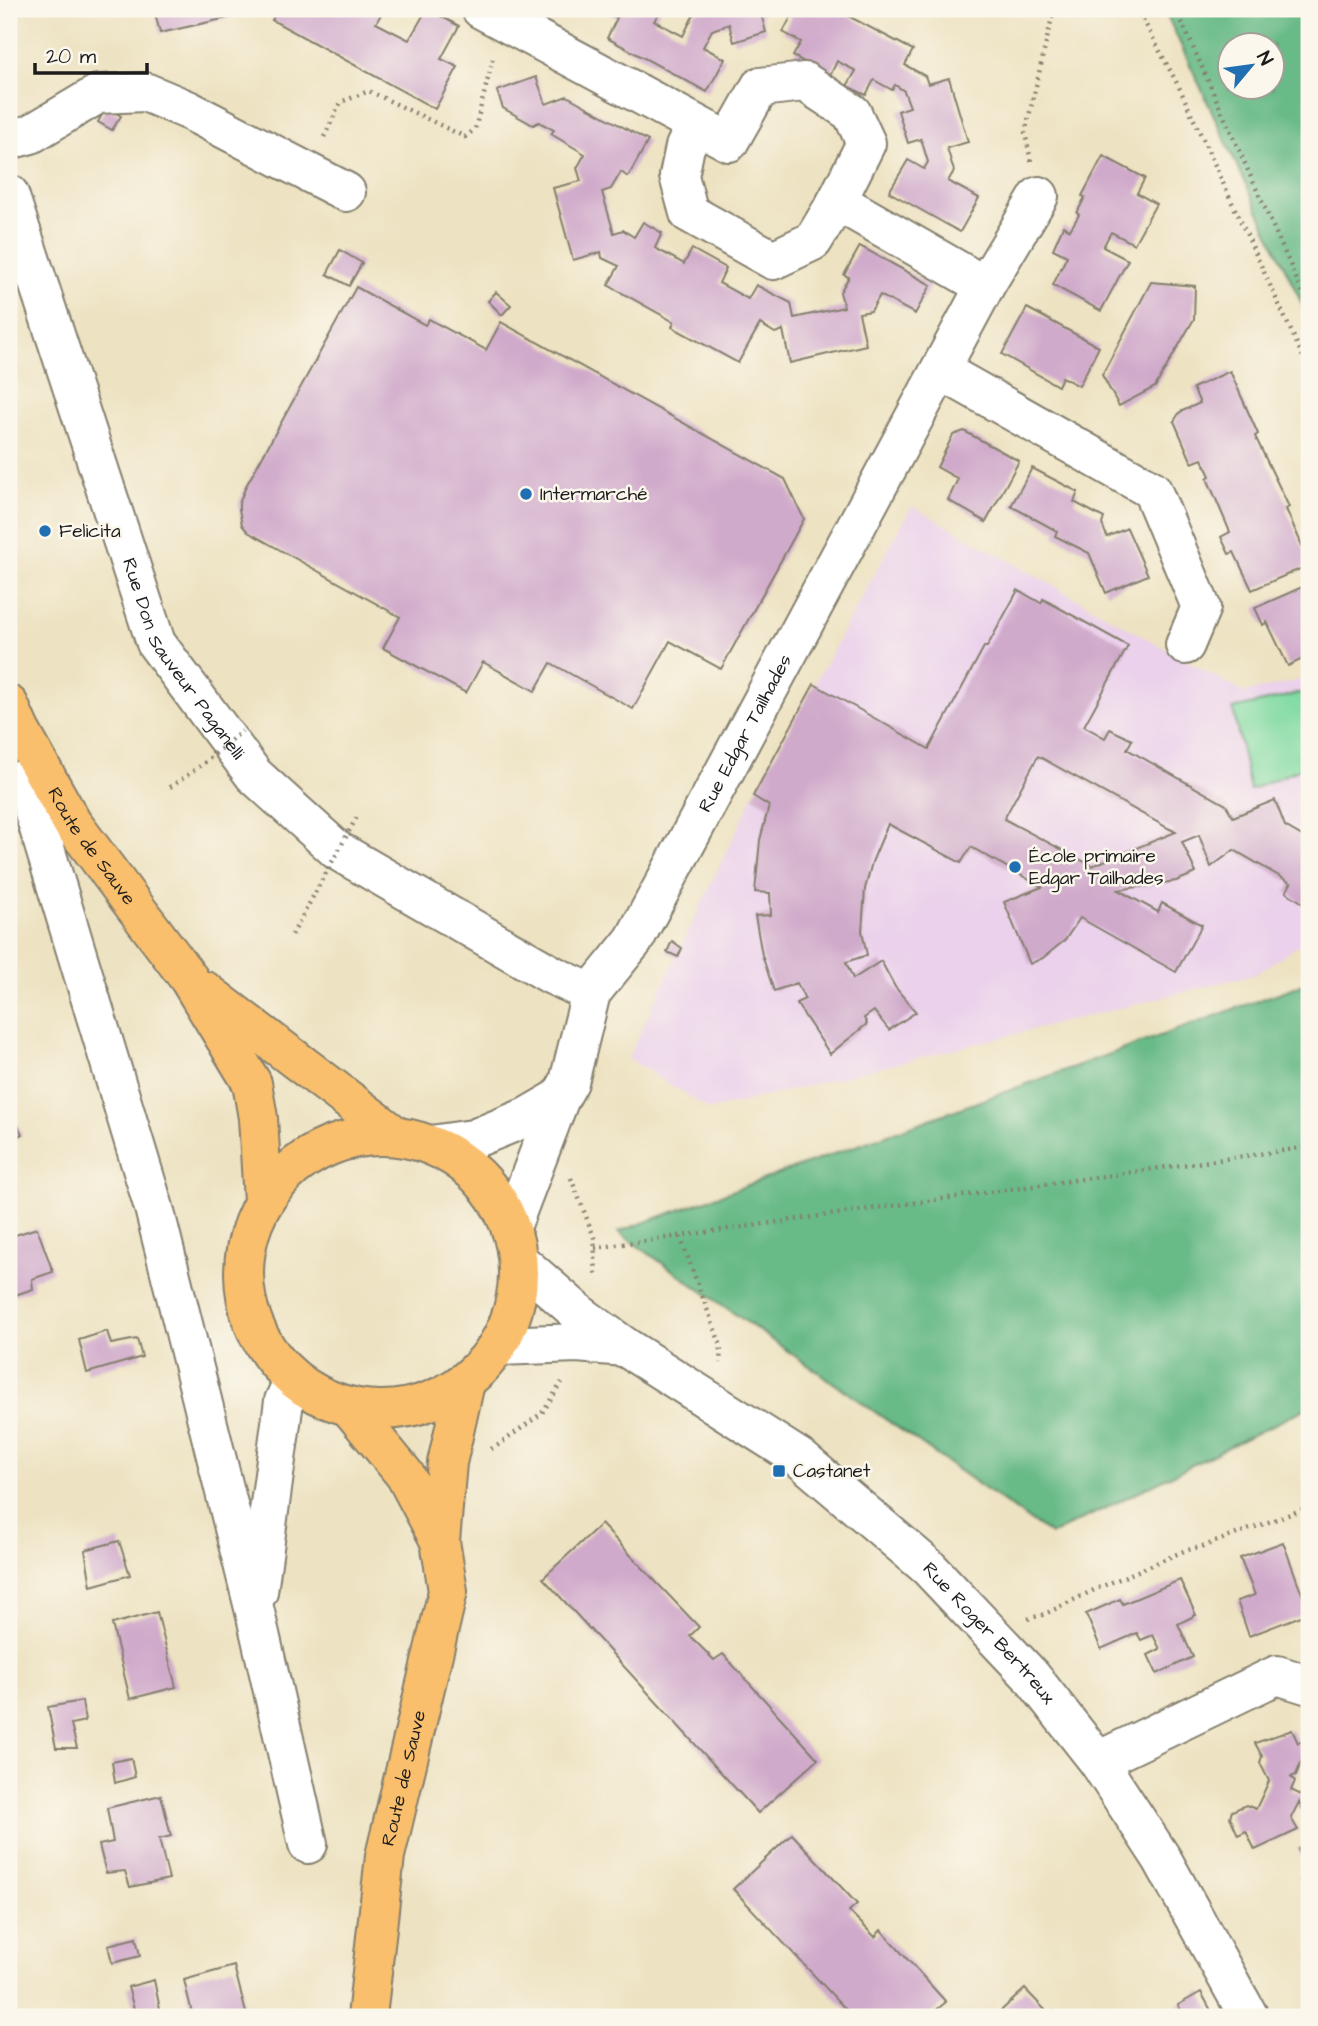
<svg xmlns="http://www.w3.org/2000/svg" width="1318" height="2026" viewBox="0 0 1318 2026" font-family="'Architects Daughter',sans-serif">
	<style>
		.built { fill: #ebd1eb }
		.green { fill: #7fdaa0; stroke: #4e7b5e; stroke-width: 2 }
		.forest { fill: #67ba86; stroke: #426b51; stroke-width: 2; fill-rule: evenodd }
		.building { fill: #d0aacb; fill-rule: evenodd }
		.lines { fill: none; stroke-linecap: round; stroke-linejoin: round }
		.minor-casing { stroke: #847f6e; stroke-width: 42 }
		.major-casing { stroke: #847f6e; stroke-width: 42 }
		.path { stroke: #847f6e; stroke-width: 4.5; stroke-dasharray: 2 5; stroke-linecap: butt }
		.minor { stroke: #fff; stroke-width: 38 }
		.major { stroke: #f9bf6d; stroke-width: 38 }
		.path-bridge { stroke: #847f6e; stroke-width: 4.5; stroke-dasharray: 2 5; stroke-linecap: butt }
		.poi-dot { fill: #1f6fb2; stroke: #fbf7ec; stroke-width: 2.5 }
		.labels { text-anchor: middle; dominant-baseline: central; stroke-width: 5; stroke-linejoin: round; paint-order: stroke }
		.poi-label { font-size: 19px; fill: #1c1c1c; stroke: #fbf7ec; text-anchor: start }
		.street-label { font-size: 19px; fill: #1c1c1c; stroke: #fbf7ec }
	</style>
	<rect width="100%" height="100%" fill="#fbf7ec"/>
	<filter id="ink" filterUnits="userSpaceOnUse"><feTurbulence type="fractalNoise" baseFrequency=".0143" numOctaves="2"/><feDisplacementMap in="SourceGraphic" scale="14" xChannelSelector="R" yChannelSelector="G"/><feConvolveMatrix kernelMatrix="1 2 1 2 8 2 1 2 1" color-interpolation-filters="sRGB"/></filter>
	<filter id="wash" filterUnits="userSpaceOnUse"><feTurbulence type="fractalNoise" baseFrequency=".00686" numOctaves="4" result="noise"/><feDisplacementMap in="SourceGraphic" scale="28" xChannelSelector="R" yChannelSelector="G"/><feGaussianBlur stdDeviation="1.57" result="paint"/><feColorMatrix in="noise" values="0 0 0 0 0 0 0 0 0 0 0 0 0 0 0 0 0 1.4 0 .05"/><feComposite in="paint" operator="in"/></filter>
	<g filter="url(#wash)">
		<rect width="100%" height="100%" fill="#ede2c1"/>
		<!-- built -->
		<path class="built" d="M912,506L1244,693L1309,678V938L1256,974L710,1110L628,1058L753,796Z"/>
		<!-- green -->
		<path class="green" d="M1309,691V765L1250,790L1233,709Z"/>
		<!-- forest -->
		<g class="forest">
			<path d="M1164,9H1309V319ZM1230,46H1272V88H1230Z"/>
			<path d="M1309,982V1407L1051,1535L618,1232Z"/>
		</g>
		<g id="blocks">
			<!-- building -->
			<g class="building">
				<path d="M154,9H234L236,16L160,33Z"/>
				<path d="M278,9H384L376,23L409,40L427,9L459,26L441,59L458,67L435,109L272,20Z"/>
				<path d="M601,9H661L654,21L683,36L695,12L706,9H776L761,14L766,32L734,42L729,24L712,30L703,47L725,59L707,92L607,38L617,18Z"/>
				<path d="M777,9H835L913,50L905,65L925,76L928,84L949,78L968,142L947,148L954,171L948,181L979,198L960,232L889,192L908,160L924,169L928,162L921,139L908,143L898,111L910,107L904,91L895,85L892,90L874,80L866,95L847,86L856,71L837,61L830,76L793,56L801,42L783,32L791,17Z"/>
				<path d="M536,77L546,104L567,96L648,141L628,177L621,172L611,189L602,192L614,233L623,230L634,237L643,222L662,233L655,248L684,264L692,249L726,268L719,283L748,299L756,285L791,303L794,318L844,307L840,292L849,277L844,275L860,246L931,285L915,314L880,295L871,311L859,313L866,345L790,363L783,330L775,333L760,324L738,363L672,327L674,322L608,285L619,266L602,258L601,252L573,260L553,188L581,181L577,168L585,154L551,134L554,130L539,122L533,125L503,108L497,91Z"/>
				<path d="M106,107L121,116L112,130L98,122Z"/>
				<path d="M1103,156L1145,178L1137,193L1156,204L1134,244L1111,232L1103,247L1128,260L1101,311L1053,285L1067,256L1053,249L1063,226L1070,230L1079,215L1077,213L1085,197L1082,196Z"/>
				<path d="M340,250L362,263L349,286L327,274Z"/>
				<path d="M1151,282L1195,286L1194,319L1155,387L1119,406L1102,375Z"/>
				<path d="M356,287L425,325L429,319L486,350L501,322L785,479L804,519L721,669L670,641L633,709L551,663L535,691L483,662L466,693L383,648L400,617L248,532L242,525L239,509V503L246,486Z"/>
				<path d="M496,292L511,305L502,315L488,301Z"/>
				<path d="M1027,308L1099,347L1079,386L1062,377L1058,386L1002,354Z"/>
				<path d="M1230,371L1258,434L1255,436L1289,507L1286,509L1309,561V565L1252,590L1234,552L1229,554L1221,537L1230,532L1207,478L1210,476L1202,459L1192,463L1174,421L1180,412L1200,403L1193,388Z"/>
				<path d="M964,431L1019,461L986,522L948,500L958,479L937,467L953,435Z"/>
				<path d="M1032,468L1078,492L1074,502L1104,518L1102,524L1107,537L1127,528L1148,575L1106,593L1089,553L1055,536L1057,531L1011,506Z"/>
				<path d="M1309,584V656L1288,666L1267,622L1263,625L1255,608Z"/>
				<path d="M1018,590L1041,603L1043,599L1128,646L1084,726L1105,738L1110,729L1132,740L1127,749L1226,805L1233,817L1275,800L1285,826L1309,840V907L1286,892L1291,883L1234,850L1211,867L1199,835L1182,842L1196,873L1176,881L1118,890L1158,912L1162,903L1202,925L1176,972L1080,918L1065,940L1043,958L1030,964L1004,902L1042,887L971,847L961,863L888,824L872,862L865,889L862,931L867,955L846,962L853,979L881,961L895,987L916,1012L889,1030L874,1011L864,1018L867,1024L830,1054L796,1003L805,999L797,983L774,991L762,955L755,916L771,915L770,893L755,892L760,840L769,806L753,796L814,684L929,749L984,647H987ZM1038,756L1168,828L1176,832L1092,866L1004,819Z"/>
				<path d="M672,941L682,948L678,957L667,952Z"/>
				<path d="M9,1108L22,1134L9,1141Z"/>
				<path d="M37,1228L53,1272L32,1279L33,1289L9,1297V1237Z"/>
				<path d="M107,1331L111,1344L137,1339L142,1357L87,1373L79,1340Z"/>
				<path d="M601,1524L699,1627L690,1636L714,1660L723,1654L818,1759L758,1813L543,1578Z"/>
				<path d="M119,1541L130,1575L91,1586L85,1550Z"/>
				<path d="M1283,1542L1309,1613L1249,1636L1237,1601L1255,1595L1240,1558Z"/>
				<path d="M1180,1580L1196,1615L1178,1624L1193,1657L1157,1674L1148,1655L1160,1649L1153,1635L1141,1640L1137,1633L1101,1649L1086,1614L1120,1599L1123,1604Z"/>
				<path d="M157,1612L176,1687L130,1699L112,1624Z"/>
				<path d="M82,1701L85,1721L71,1724L77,1748H56L48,1707Z"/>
				<path d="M1292,1730L1298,1743L1309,1739V1770L1303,1757L1296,1775L1291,1777L1295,1781L1291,1790L1301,1795L1309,1792V1822L1299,1802L1291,1818L1298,1830L1255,1850L1246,1831L1238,1835L1230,1817L1232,1811L1246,1805L1256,1809L1269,1781L1260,1763L1262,1756L1255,1743Z"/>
				<path d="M131,1758L135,1777L115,1783L112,1762Z"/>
				<path d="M161,1795L171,1836L159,1839L169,1879L130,1887L125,1871L106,1873L99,1845L113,1842L107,1808Z"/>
				<path d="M792,1834L857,1904L849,1911L875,1937L881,1930L946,2002L928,2017H853L733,1889Z"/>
				<path d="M1309,1844V1901L1300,1880L1309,1875L1298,1849Z"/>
				<path d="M136,1938L140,1956L112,1963L108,1945Z"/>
				<path d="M234,1966L247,2017H193L184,1980Z"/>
				<path d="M154,1980L160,2009L136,2016L128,1987Z"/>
				<path d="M1025,1989L1049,2014L1053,2010L1058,2017H994Z"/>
				<path d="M1201,1992L1214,2016L1212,2017H1185L1178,2005Z"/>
			</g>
		</g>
	</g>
	<g filter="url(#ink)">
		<use href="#blocks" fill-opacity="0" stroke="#847f6e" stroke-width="2"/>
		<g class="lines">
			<defs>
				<g id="minor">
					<path d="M481,9L729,142L760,87L805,82L852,113L866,143L837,201L985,286"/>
					<path d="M696,125L685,147L679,176L689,213L773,260L813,241L837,201"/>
					<path d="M9,140L31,134L98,94L145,92L188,110L346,192"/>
					<path id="s1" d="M9,194L156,643L254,775L338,851L552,975L591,993"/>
					<path d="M940,370L1152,490L1201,607L1185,645"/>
					<path d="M24,779L154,1208L255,1612L308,1844"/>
					<path d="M431,1145L473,1139L527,1117L560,1098"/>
					<path id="s2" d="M511,1227L560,1098L569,1082L591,993L634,940L985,286L1039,196"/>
					<path id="s3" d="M519,1261L582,1316L625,1347L801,1459L928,1567L1031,1676L1098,1761L1162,1859L1249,2017"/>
					<path d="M499,1346L577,1343L625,1347"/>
					<path d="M258,1592L284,1401L294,1379"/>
					<path d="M1098,1761L1277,1675L1309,1685"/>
				</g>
				<g id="major">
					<path id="s4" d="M9,705L20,730L72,823L189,979L252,1083L258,1118L263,1201"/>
					<path d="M205,991L396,1136"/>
					<circle cx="381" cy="1273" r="137"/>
					<path d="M350,1408L405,1475L440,1541"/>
					<path id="s5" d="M367,2017L385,1856L448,1591L440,1541L447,1463L465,1383"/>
				</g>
			</defs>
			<!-- minor casing -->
			<use href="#minor" class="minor-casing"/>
			<!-- major casing -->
			<use href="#major" class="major-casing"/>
			<!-- path -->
			<g class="path">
				<path d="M1118,9L1141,16L1179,87L1309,370"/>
				<path d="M1176,9L1309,307"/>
				<path d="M1054,14L1066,9"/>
				<path d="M324,137L341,102L369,91L465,137L475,129L493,59"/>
				<path d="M1031,161L1025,133L1054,9"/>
				<path d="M170,787L200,766"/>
				<path d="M292,935L315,893"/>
				<path d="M571,1178L594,1237L596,1277"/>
				<path d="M680,1237L721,1346L720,1363"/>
				<path d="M595,1248L1309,1147"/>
				<path d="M491,1449L500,1444L542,1413L562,1382"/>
				<path d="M1028,1619L1045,1614L1096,1589L1184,1551L1207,1545L1309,1507"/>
			</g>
			<!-- minor -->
			<use href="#minor" class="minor"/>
			<!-- major -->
			<use href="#major" class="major"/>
			<!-- path-bridge -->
			<g class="path-bridge">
				<path d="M204,763L242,731"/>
				<path d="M315,893L358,815"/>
			</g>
		</g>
	</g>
	<!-- markers -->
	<g class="poi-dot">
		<circle cx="526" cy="494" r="7"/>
		<circle cx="45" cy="531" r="7"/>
		<circle cx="1015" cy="867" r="7"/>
		<rect x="772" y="1464" width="14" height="14" rx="3.5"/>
	</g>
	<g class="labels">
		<!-- poi labels -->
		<g class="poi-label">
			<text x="540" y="494">Intermarché</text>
			<text x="59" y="531">Felicita</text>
			<text x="1029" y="856">École primaire<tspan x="1029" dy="22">Edgar Tailhades</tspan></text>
			<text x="793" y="1471">Castanet</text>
		</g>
		<!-- street labels -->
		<g class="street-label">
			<text stroke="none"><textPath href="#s1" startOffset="499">Rue Don Sauveur Paganelli</textPath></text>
			<text stroke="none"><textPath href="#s2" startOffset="551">Rue Edgar Tailhades</textPath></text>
			<text stroke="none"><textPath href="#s4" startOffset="164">Route de Sauve</textPath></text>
			<text stroke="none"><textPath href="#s3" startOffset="602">Rue Roger Bertreux</textPath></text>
			<text stroke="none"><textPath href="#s5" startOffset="242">Route de Sauve</textPath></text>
		</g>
	</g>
	<!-- margin -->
	<rect width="1318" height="2026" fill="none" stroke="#fbf7ec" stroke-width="35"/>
	<!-- north arrow -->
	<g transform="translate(1251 66) rotate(61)"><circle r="33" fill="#fbf7ec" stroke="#a29f99" stroke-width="2"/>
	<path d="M0-5L12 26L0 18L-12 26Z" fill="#1f6fb2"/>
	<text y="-10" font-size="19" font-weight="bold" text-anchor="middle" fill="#1c1c1c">N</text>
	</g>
	<!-- scale -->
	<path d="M35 63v10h112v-10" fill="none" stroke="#1c1c1c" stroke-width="3.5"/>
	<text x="46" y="63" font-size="21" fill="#1c1c1c" stroke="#fbf7ec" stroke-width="5" paint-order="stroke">20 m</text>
</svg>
